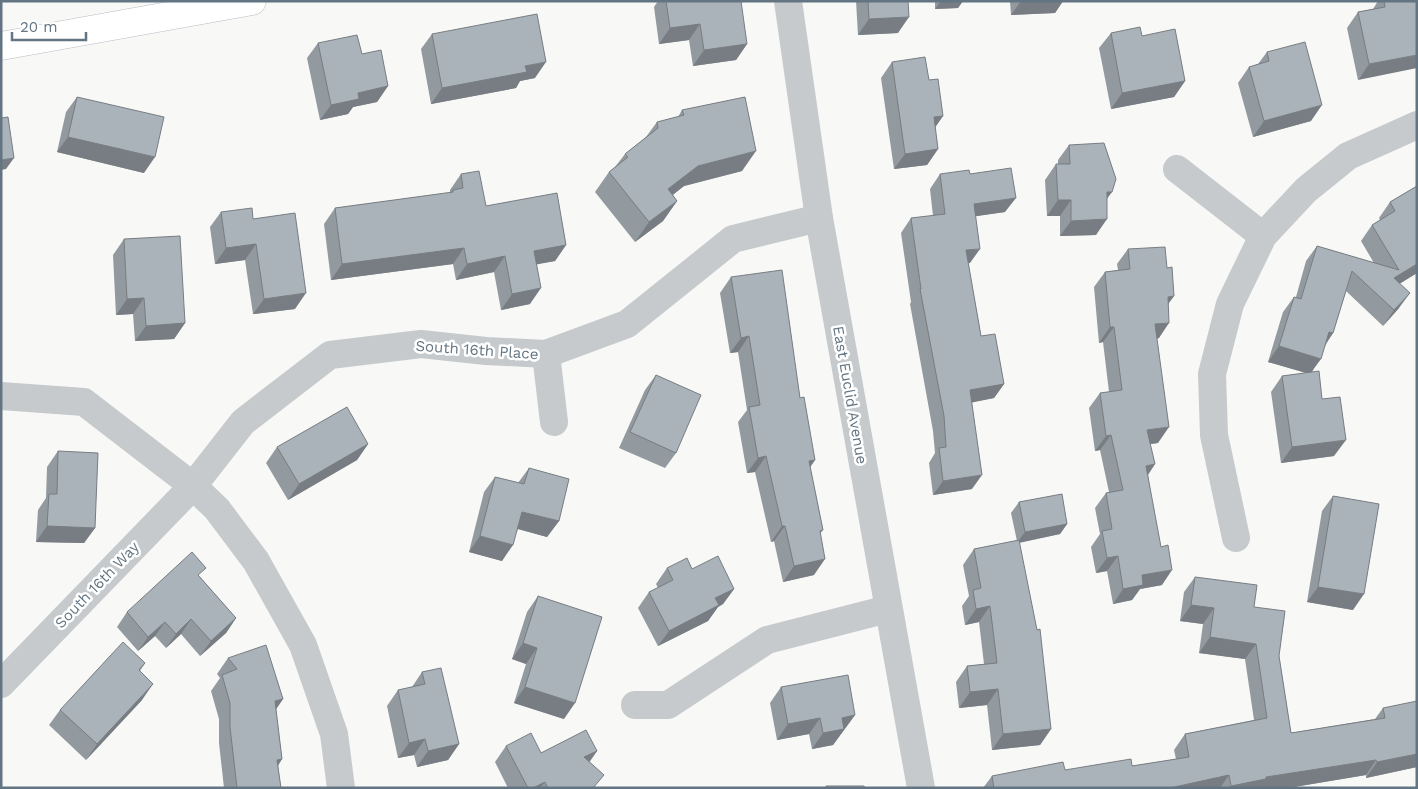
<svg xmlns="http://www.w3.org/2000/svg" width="1418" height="789" viewBox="0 0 1418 789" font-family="'Work Sans',sans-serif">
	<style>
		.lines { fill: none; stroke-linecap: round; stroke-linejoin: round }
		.secondary-casing { stroke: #b8bec2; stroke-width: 29 }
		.minor { stroke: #c6cacd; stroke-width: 28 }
		.secondary { stroke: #fff; stroke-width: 28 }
		.wall { fill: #929a9f }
		.shaded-wall { fill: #777d82 }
		.building { fill: #aab3b9; stroke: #777d82 }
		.labels { text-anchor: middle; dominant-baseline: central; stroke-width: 5; stroke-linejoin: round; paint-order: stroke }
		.street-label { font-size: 15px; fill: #637582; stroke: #fff }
	</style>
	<rect width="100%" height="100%" fill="#f8f8f6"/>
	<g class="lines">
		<defs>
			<path id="secondary" d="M1,46L252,1"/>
		</defs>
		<!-- secondary casing -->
		<use href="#secondary" class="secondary-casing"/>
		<!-- minor -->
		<g class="minor">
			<path d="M788,1L819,218L921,788"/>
			<path d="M1177,169L1263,236"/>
			<path d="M546,354L554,422"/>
			<path d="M1,396L84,402L193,486L243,422L330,355L421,344L486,351L546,354L627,324L733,239L819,218"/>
			<path d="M1236,538L1214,435L1212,374L1230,304L1263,236L1306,190L1348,156L1417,125"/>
			<path d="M1,684L193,486L217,509L256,561L303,645L334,734L341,788"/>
			<path d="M635,705H668L767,640L888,609"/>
		</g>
		<!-- secondary -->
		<use href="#secondary" class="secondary"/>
	</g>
	<!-- wall -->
	<g class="wall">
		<path d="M658,1H666L747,44L736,60L693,66L689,40L659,44L654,7Z"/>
		<path d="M856,1H908L898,33L858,35Z"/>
		<path d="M935,1H963L958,8L935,9Z"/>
		<path d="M1010,1H1063L1055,13L1011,15Z"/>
		<path d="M1378,1H1411L1412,2L1417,1L1358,80L1347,28L1358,12L1373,9Z"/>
		<path d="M1111,33L1142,36L1185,81L1174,97L1111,109L1099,48Z"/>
		<path d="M432,34L535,78L520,81L516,88L431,104L421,49Z"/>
		<path d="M318,43L362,54L388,86L377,102L353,107L348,114L320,120L307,58Z"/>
		<path d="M1267,52L1311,121L1253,137L1238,83L1249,67L1258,64Z"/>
		<path d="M892,62L929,80L943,116L935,127L938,149L927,165L894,169L881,78Z"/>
		<path d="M77,97L144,173L57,152L66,112Z"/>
		<path d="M682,110L742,171L684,186L673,195L677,201L663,221L635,242L595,192L609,172L615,167L625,154L646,137L657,122L678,117Z"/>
		<path d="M1069,145L1107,199L1096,235L1060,236V216H1047L1045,180L1056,164H1058V160Z"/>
		<path d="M461,174L486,206L566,245L555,261L536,264L530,304L501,310L494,272L456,280L453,264L331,280L324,224L335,208L450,193V190Z"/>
		<path d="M940,174H970L1005,212L975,216L970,263H968L981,336L1004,384L994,398L972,402V489L933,495L929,463L935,453L933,431L910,304L911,302L901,233L911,218L933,216L930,189Z"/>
		<path d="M1417,186V273L1399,284V308L1383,326L1346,291L1333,333L1326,344L1312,372L1322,399L1334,456L1281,463L1271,392L1282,376L1306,373L1268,362L1283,312L1294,297H1296L1306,261L1317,246L1374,263L1361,241L1372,225L1380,220L1379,218L1390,202Z"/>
		<path d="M221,212L253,219L295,309L253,314L245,260L215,264L210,227Z"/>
		<path d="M124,239L185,323L174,339L135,341L133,314L116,315L113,255Z"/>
		<path d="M1128,249L1167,268L1174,296L1168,304L1159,338L1157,339L1158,443L1150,444L1155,464L1148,475L1162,585L1140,589L1132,600L1113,604L1107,571L1096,573L1091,547L1100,534L1095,508L1106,493L1109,492L1100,450L1095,451L1089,408L1100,393L1109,392L1103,342L1099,343L1094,287L1105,272L1118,270L1117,264Z"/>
		<path d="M731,277L800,398L815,460L810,467L823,530L820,534L814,575L783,582L774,541L771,542L755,472L747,473L738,422L747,410L738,352L730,353L720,293Z"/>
		<path d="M656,375L676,453L665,468L619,448L645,390Z"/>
		<path d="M368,444L357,460L288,500L266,463L277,447Z"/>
		<path d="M58,451L95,528L84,543L36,542L38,510L46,498L47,467Z"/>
		<path d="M529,468L559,521L547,537L518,529L502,561L469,552L484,492L495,477L518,483Z"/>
		<path d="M1333,496L1353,610L1307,602L1322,511Z"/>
		<path d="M1019,502L1067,524L1060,534L1019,543L1051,729L1040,745L992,750L987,705L959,708L956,682L967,666L984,664L979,622L965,625L962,606L969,596L963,565L974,549L1017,541L1011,513Z"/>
		<path d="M667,568L692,569L734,589L723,604L718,607L708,621L658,646L638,608L649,592L658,588L656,584Z"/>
		<path d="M200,577L236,618L226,633L200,656L181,634L166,648L155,636L138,651L117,627L127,612Z"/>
		<path d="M1195,577L1254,607L1279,656L1291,733L1375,719L1383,708L1417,767L1366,778V775L1288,788H983L992,776L1065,770L1132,766L1176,759L1174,750L1185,734L1254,720L1245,659L1199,653L1203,624L1180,621L1184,592Z"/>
		<path d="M538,596L564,719L514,703L526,664L512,659L527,612Z"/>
		<path d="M228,658L283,699L276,709L282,759L278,766L281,788H224L219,743V719L211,691L220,678L217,674Z"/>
		<path d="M145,663L140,671L142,700L86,760L49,725L60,710Z"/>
		<path d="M422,672L459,744L448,760L417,767L414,755L398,758L387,706L398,690L412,687Z"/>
		<path d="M781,687L855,715L833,745L812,749L809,734L777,740L770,703Z"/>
		<path d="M506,746L541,753L597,751L589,762L595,788H508L495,762Z"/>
	</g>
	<!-- shaded-wall -->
	<g class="shaded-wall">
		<path d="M941,1H963L958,8L935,9Z"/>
		<path d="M1021,1H1063L1055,13L1011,15Z"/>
		<path d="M909,17L898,33L858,35L869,19Z"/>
		<path d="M700,24L689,40L659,44L670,28Z"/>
		<path d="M747,44L736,60L693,66L704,50Z"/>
		<path d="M1417,55V68L1358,80L1369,64Z"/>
		<path d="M546,62L535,78L520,81L516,88L431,104L442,88L525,66Z"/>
		<path d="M1185,81L1174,97L1111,109L1122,93Z"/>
		<path d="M388,86L377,102L353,107L348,114L320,120L331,105L358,93Z"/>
		<path d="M1322,105L1311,121L1253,137L1264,121Z"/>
		<path d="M943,116L932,132L934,117Z"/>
		<path d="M68,137L155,157L144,173L57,152Z"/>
		<path d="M938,149L927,165L894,169L905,154Z"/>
		<path d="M756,151L742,171L684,186L654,209L668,189L698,166Z"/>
		<path d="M14,158L6,169L1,170V160Z"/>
		<path d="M1107,192H1112L1101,207Z"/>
		<path d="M1016,198L1005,212L964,218L974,204Z"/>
		<path d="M1058,200H1071L1060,216H1047Z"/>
		<path d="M677,201L663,221L635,242L649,222Z"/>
		<path d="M1107,219L1096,235L1060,236L1071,221Z"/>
		<path d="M256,244L245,260L215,264L226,248Z"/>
		<path d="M566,245L555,261L523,267L534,251Z"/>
		<path d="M464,248L453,264L331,280L342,264Z"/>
		<path d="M980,249L970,263L956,265L966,250Z"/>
		<path d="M505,256L494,272L456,280L467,264Z"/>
		<path d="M1417,264V273L1383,294L1394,278Z"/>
		<path d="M541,288L530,304L501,310L512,294Z"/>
		<path d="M306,293L295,309L253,314L264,299Z"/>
		<path d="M1410,293L1399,308L1383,326L1394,310Z"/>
		<path d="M1174,296L1163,311L1168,297Z"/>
		<path d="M144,298L133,314L116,315L127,299Z"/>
		<path d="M185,323L174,339L135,341L146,326Z"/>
		<path d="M1169,323L1159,338L1144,339L1155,324Z"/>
		<path d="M1110,327H1114L1103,342L1099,343Z"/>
		<path d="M1329,332L1333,333L1323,348Z"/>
		<path d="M749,336L738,352L730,353L741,338Z"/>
		<path d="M1279,346L1321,359L1310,374L1268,362Z"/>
		<path d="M1004,384L994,398L960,405L970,390Z"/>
		<path d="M1169,427L1158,443L1136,446L1147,430Z"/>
		<path d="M1111,435L1100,450L1095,451L1106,436Z"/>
		<path d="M1346,440L1334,456L1281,463L1292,447Z"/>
		<path d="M368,444L357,460L288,500L299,484Z"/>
		<path d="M766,456L755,472L747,473L758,458Z"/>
		<path d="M815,460L804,476L809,461Z"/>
		<path d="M1155,464L1144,480L1146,466Z"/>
		<path d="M982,475L972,489L933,495L943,481Z"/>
		<path d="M522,512L559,521L547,537L511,527Z"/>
		<path d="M1067,524L1060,534L1017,543L1025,532Z"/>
		<path d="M47,526L95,528L84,543L36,542Z"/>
		<path d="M782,526H785L774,541L771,542Z"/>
		<path d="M480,536L513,545L502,561L469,552Z"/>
		<path d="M1118,556L1107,571L1096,573L1107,558Z"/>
		<path d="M825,559L814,575L783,582L794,566Z"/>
		<path d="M1172,570L1162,585L1140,589L1132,600L1113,604L1123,589L1142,575Z"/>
		<path d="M1318,587L1364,594L1353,610L1307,602Z"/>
		<path d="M734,589L723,604L718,607L708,621L658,646L669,631L715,598Z"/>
		<path d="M1191,605L1214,608L1203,624L1180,621Z"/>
		<path d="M990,606L979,622L965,625L976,609Z"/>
		<path d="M236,618L226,633L200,656L211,641Z"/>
		<path d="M191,619L181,634L166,648L176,634Z"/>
		<path d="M165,622L155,636L138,651L148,637Z"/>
		<path d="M1210,637L1256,644L1245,659L1199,653Z"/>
		<path d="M523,643L537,648L526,664L512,659Z"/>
		<path d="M153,684L142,700L86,760L97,744Z"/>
		<path d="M525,687L575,703L564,719L514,703Z"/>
		<path d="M998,689L987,705L959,708L970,692Z"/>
		<path d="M283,699L272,715L275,701Z"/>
		<path d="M855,715L833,745L812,749L823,733L842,718Z"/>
		<path d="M820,718L809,734L777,740L788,724Z"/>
		<path d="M1051,729L1040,745L992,750L1003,734Z"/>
		<path d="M425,739L414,755L398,758L409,743Z"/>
		<path d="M459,744L448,760L417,767L428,751Z"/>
		<path d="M597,751L586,767L584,757Z"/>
		<path d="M1417,754V767L1366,778L1377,762Z"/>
		<path d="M282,759L271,775L277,760Z"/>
		<path d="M1376,760L1366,775L1288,788H1230L1231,786L1266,777Z"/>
		<path d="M1229,775L1220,788H1170Z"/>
		<path d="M545,782L540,788H533Z"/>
	</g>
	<!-- building -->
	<g class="building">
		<path d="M666,1H741L747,44L704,50L700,24L670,28Z"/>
		<path d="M868,1H908L909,17L869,19Z"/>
		<path d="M1384,1H1411L1412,2L1417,1V55L1369,64L1358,12L1385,7Z"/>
		<path d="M537,14L546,62L525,66L527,72L442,88L432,34Z"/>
		<path d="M1140,27L1142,36L1175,29L1185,81L1122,93L1111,33Z"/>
		<path d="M357,35L362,54L381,50L388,86L358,93L359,99L331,105L318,43Z"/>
		<path d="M1305,42L1322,105L1264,121L1249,67L1269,61L1267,52Z"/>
		<path d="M925,57L929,80L938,79L943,116L934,117L938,149L905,154L892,62Z"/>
		<path d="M77,97L164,117L155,157L68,137Z"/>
		<path d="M745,97L756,151L698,166L668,189L677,201L649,222L609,172L628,157L625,154L658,128L657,122L684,115L682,110Z"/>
		<path d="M8,117L14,158L1,160V118Z"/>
		<path d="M1104,143L1116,179L1112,192H1107V219L1071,221V200H1058L1056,164H1070L1069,145Z"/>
		<path d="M1011,168L1016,198L974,204L980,249L966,250L981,336L995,334L1004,384L970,390L982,475L943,481L939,448L946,447L944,416L920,289H921L911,218L945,214L940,174L969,170L970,174Z"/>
		<path d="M479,171L486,206L557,193L566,245L534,251L541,288L512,294L505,256L467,264L464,248L342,264L335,208L453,192V190L463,188L461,174Z"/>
		<path d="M1417,186V264L1394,278L1410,293L1394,310L1352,271L1333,333L1329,332L1321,359L1279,346L1294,297L1301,299L1317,246L1399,270L1372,225L1395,211L1390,202Z"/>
		<path d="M252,208L253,219L295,213L306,293L264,299L256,244L226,248L221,212Z"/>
		<path d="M180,236L185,323L146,326L144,298L127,299L124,239Z"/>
		<path d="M1165,247L1167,268L1172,267L1174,296L1168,297L1169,323L1155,324L1169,427L1147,430L1155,464L1146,466L1161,547L1168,545L1172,570L1142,575L1143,585L1123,589L1118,556L1107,558L1102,531L1112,529L1106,493L1123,490L1111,435L1106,436L1100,393L1122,390L1114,327H1110L1105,272L1130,269L1128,249Z"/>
		<path d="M782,270L800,398L804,397L815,460L809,461L823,530L820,531L825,559L794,566L785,526H782L766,456L758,458L749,407L760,405L749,336L741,338L731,277Z"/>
		<path d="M1319,371L1322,399L1340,397L1346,440L1292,447L1282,376Z"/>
		<path d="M656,375L701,395L676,453L630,432Z"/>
		<path d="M347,407L368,444L299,484L277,447Z"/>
		<path d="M58,451L98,453L95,528L47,526L49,494H57Z"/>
		<path d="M529,468L569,479L559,521L522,512L513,545L480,536L495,477L524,484Z"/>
		<path d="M1062,494L1067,524L1025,532L1019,502Z"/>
		<path d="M1333,496L1379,504L1364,594L1318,587Z"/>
		<path d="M1019,540L1037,630L1040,629L1051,729L1003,734L998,689L970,692L967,666L997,663L990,606L976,609L973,590L981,588L974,549Z"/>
		<path d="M192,552L206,568L198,575L236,618L211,641L191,619L176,634L165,622L148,637L127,612Z"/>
		<path d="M718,556L734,589L715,598L719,605L669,631L649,592L673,580L667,568L687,558L692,569Z"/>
		<path d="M1195,577L1257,585L1254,607L1285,611L1279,656L1291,733L1385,718L1383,708L1417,701V754L1377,762L1376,760L1266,777V779L1231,786L1229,775L1170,788H994L992,776L1063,762L1065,770L1131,759L1132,766L1189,757L1185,734L1267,718L1256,644L1210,637L1214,608L1191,605Z"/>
		<path d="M538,596L602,617L575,703L525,687L537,648L523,643Z"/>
		<path d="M123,642L145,663L139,670L153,684L97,744L60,710Z"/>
		<path d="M266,645L283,699L275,701L282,759L277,760L281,788H237L230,727V703L222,675L237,669L228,658Z"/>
		<path d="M441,668L459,744L428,751L425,739L409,743L398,690L425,684L422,672Z"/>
		<path d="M848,675L855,715L842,718L844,729L823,733L820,718L788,724L781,687Z"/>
		<path d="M586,730L597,751L584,757L604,775L593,788H548L545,782L533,788H528L506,746L531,733L541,753Z"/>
		<path d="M826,786H864L865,788H826Z"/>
	</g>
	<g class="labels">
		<!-- street labels -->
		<g class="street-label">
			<text transform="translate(477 350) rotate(4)">South 16th Place</text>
			<text transform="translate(850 395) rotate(80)">East Euclid Avenue</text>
			<text transform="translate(97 585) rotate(-46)">South 16th Way</text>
		</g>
	</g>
	<!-- border -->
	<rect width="1418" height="789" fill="none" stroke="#637582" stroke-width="5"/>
	<!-- scale -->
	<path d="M12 32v8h74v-8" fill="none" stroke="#637582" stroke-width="2.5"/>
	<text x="20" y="32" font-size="15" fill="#637582" stroke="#ffffff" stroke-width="4" paint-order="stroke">20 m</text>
</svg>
